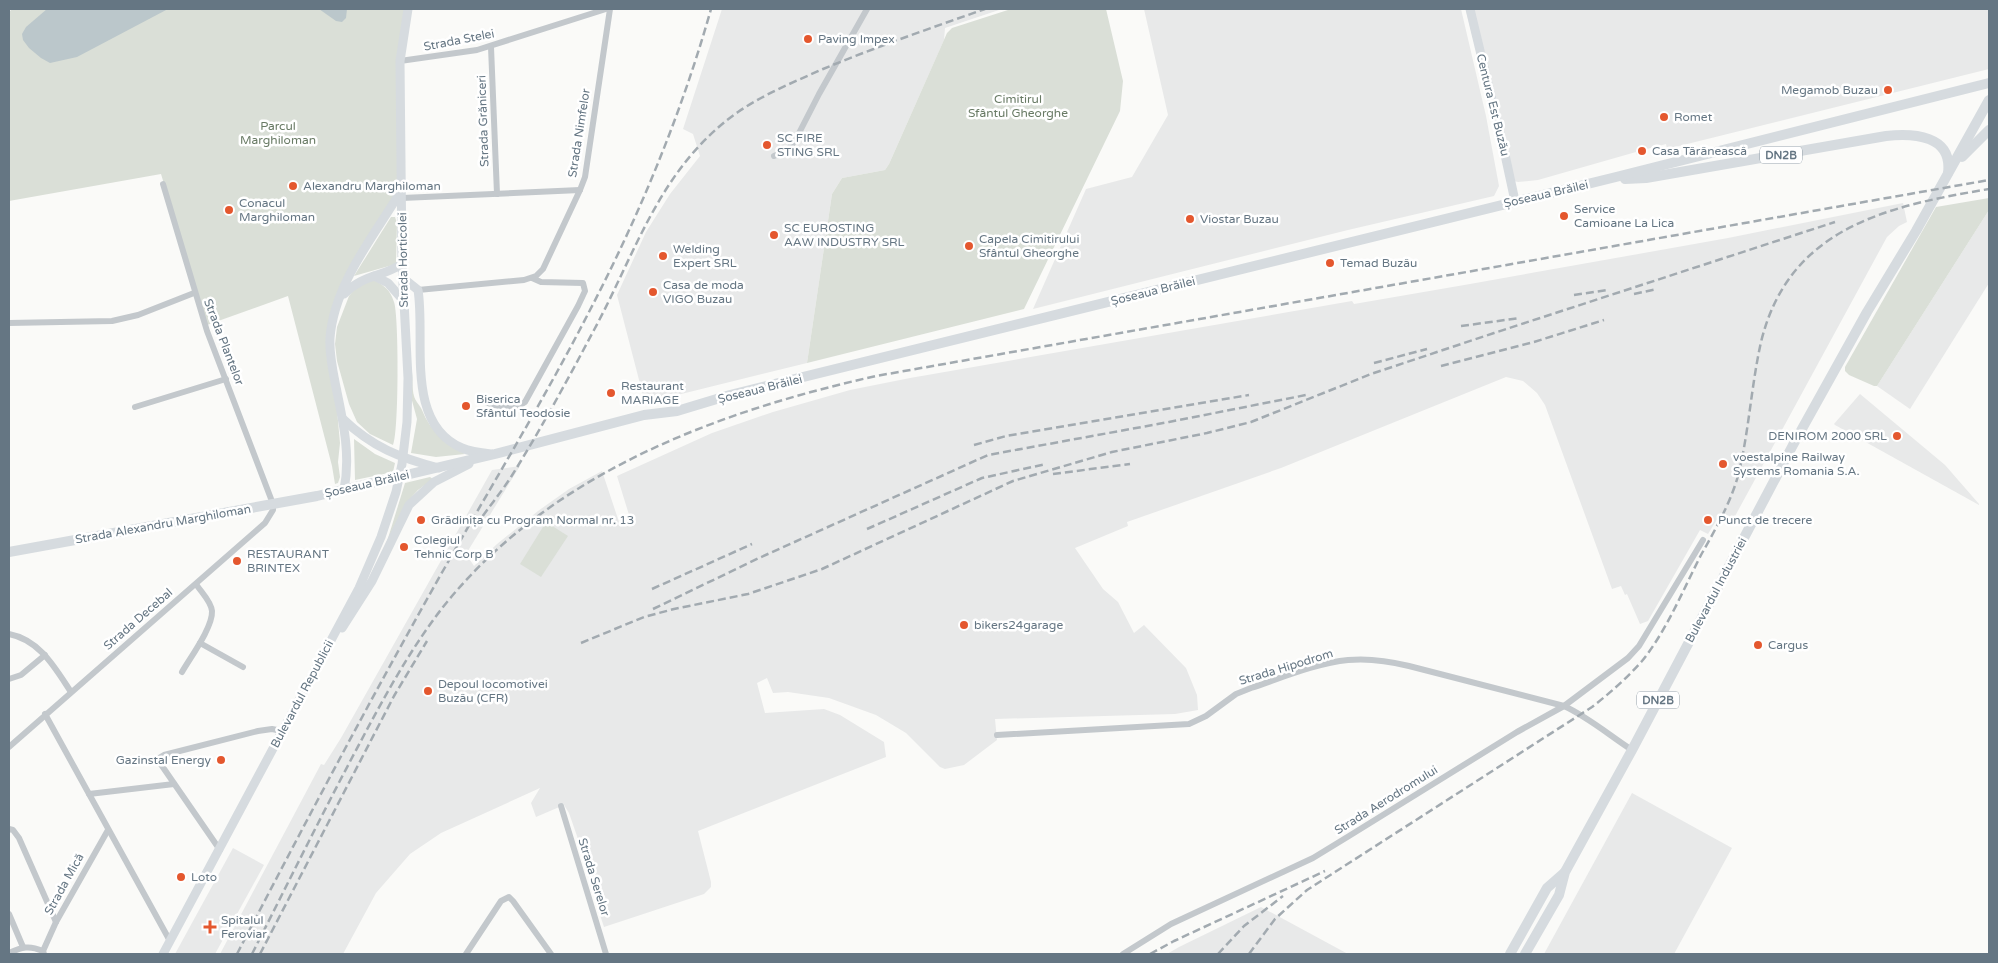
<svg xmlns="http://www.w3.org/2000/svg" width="1998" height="963" viewBox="0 0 1998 963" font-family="'Varela Round',sans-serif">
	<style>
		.built { fill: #e8e9e9 }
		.green { fill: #dadfd7 }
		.water { fill: #bbc7cb }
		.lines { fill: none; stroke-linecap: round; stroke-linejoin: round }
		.minor { stroke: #c3c8cc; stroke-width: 6 }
		.secondary { stroke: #d6dbdf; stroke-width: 9 }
		.primary { stroke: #d6dbdf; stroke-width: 10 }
		.rail { stroke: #a2aab0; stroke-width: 2.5; stroke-dasharray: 8 4; stroke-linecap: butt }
		.poi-dot { fill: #e4572e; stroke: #fff; stroke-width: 2 }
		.labels { text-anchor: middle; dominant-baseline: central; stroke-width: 5; stroke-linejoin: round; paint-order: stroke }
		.shield { fill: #fff; stroke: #939fa8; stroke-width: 1 }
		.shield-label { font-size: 11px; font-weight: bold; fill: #657683 }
		.poi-label { font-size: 12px; fill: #657683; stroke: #fff; text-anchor: start }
		.street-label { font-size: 12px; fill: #657683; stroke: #fff }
		.park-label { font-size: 12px; fill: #687a64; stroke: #fff }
	</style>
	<rect width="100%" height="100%" fill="#fafaf8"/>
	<!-- built -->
	<g class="built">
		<path d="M722,9H1002L945,28L944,40L889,164L885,170L842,178L832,194L807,363L645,403L617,295L646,232L670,194L700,156L693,134L683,129Z"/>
		<path d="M1144,9H1461L1486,116L1499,186L1494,196L1348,230L1033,309L1086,189L1132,177L1168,115Z"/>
		<path d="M1469,9H1989V69L1667,149L1666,144L1647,149L1648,152L1637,155L1636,152L1538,180L1518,182L1509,180L1466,11Z"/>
		<path d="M1903,203L1907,222L1899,226L1887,237L1734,518L1732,520L1721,513L1708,534L1700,530L1648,621L1640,624L1627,594L1625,595L1621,586L1612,589L1545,405L1537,393L1523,381L1506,377L1281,468L1127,522L1128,526L1075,548L1103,589L1118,602L1134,633L1144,625L1186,668L1197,695L1198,710L1175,714L995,719L997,740L964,765L945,769L940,767L906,733L876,715L829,698L788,692L773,693L767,678L757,683L765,713L824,709L840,715L884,742L886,757L698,831L711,882V887L704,894L604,927L595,900L597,896L594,885L569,813L564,805L536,817L531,803L540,788L441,833L410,854L376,893L343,954H220L321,764L324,765L341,738L492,470L520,466L466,554L474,566L497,544L538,511L569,489L602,471L619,522L630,518L617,476L712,433L773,412L850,390L910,378L1352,301L1354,304L1470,284L1728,238Z"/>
		<path d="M1989,210V283L1910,409L1877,386Z"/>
		<path d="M1860,394L1945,465L1979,504V505L1835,425L1834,424Z"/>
		<path d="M1632,793L1732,848L1674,954H1544Z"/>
		<path d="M233,848L264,865L215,954H175Z"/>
		<path d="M1261,907L1348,954H1167L1179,947Z"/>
	</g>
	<!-- green -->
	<g class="green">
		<path d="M12,9H406L400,61L403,180L357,262L334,318V377L340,443L338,462L340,477L338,483L335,484L332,466L288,296L207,325L161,174L9,201V12Z"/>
		<path d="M1011,9H1106L1123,81L1120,111L1024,309L807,363L832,194L842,178L885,170L889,164L947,33L952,28Z"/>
		<path d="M1989,198V210L1877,386H1874L1849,375L1845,371V367L1936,207Z"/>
		<path d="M391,217H395L397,223L396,264L354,276Z"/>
		<path d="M374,280C385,286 390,290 394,302C399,316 399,434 393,445L370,434L357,422L349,404L337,361L335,344L337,327L349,296L358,285Z"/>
		<path d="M412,372C413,380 412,389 414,396C415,401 420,405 422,410C430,431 446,444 465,454L436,457L411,453L417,419L411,397Z"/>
		<path d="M354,439L375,454L395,463L393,472L355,480Z"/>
		<path d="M430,477L433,479L418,490L407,502L385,548L405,483Z"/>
		<path d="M546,522L568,536L541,577L520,564Z"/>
	</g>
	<!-- water -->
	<g class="water">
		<path d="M47,9H168L77,57L50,63L41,58L29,48L23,40L22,34L26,27Z"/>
		<path d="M319,9H347L346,18L342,22L336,21Z"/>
	</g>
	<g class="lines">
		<!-- minor -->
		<g class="minor">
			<path d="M491,47L497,194"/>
			<path d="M400,61L477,50L606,9"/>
			<path d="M774,156L788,150L797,137L819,94L867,9"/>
			<path d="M402,198L580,190"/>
			<path d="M418,290L524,280L536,276L543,269L580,190L585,177L610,9"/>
			<path d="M9,323L112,321L138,315L194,293"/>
			<path d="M482,401C497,406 511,412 525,402L578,306L585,291L583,283L541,282L532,278"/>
			<path d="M135,407L226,379"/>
			<path d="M9,634C40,640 55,668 71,692"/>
			<path d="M200,643L243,667"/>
			<path d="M182,672C190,658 213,627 212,611C211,601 201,592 196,584"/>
			<path d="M9,679L21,675L45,655"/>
			<path d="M45,714L170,941"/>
			<path d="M997,735L1189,724L1206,716L1236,694L1251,688C1281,678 1317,663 1348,660C1369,658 1389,661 1409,666L1564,706C1588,717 1609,735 1632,750"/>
			<path d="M9,747L265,523L273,510V504L207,331L163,184"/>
			<path d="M89,794L174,784"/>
			<path d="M561,806L606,954"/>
			<path d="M9,829L13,830L19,838L56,922"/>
			<path d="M220,850L160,763L159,758L164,755L258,731L272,729L282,731"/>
			<path d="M9,914L23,947"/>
			<path d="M43,951L56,922L108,830"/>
			<path d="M9,953C22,947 29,945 43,951L44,954"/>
			<path d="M466,954L501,901L509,897L513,901L551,954"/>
			<path d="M1123,954L1171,924L1313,858L1349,836L1517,732L1564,706L1628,658L1639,646L1703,540"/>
		</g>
		<!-- secondary -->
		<g class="secondary">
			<path d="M1470,9L1504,150L1515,201"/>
			<path d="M374,276L388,283L403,300"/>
			<path d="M403,278L418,290C426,339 404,423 462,448C471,452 482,453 492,454"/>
			<path d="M344,294C364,274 380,278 402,264"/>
			<path d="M343,419C372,447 400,458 439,468"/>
			<path d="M344,490C351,455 343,421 336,387C333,372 329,354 330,338C334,284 374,236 401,191"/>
			<path d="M342,628L372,581L409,505L434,482L469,464"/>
			<path d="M163,954L359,588L381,537L396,492L402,464L407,422L408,378L402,264L400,61L408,9"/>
		</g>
		<!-- primary -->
		<g class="primary">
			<path d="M1962,157L1989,130"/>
			<path d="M1625,179L1646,178L1886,136C1913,133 1953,135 1948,173"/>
			<path d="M9,552L317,496L495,454L644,415L677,411L730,395L1616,177L1989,83"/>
			<path d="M1510,954L1547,888L1564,873"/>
			<path d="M1525,954L1559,895L1565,872L1632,750L1793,445L1867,312L1916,231L1989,100"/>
		</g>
		<!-- rail -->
		<g class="rail">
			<path d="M1634,294L1657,289"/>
			<path d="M1574,295L1608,290"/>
			<path d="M1461,326L1520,318"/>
			<path d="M1374,363L1427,349"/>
			<path d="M1441,366L1534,342L1604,320"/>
			<path d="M974,445L1006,436L1249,395"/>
			<path d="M1053,474L1130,464"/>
			<path d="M476,526C487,509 500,494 511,477C541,429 568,379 594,330C637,250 660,167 738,112C764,94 794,82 823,69C876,47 931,28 985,9"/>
			<path d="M867,529L982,478L1046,464"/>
			<path d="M652,589L752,544"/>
			<path d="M653,609L759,558L988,455L1169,422L1306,395"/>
			<path d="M581,643L644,617L674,609L748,594L822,569L1013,481L1112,452L1207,433L1251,422L1371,374L1494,333L1835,222"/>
			<path d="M237,954C304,825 372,696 444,569C493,483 545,398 590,310C640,214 682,112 711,9"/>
			<path d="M252,954C286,887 319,820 354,754C381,703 408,652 443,607C549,474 715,412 876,376L1989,180"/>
			<path d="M260,954L394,696L427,641"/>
			<path d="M1150,954L1174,941L1325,871"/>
			<path d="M1218,954L1244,926L1283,896"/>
			<path d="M1249,954L1275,919L1307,890L1592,707C1610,693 1627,678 1642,661C1667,630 1683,590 1701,555C1715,530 1730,504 1738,476C1749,432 1751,387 1761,342C1789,227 1888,206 1989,189"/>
		</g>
	</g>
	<!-- markers -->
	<g class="poi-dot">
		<circle cx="808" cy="39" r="5"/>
		<circle cx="1888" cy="90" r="5"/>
		<circle cx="1664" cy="117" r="5"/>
		<circle cx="767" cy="145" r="5"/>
		<circle cx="1642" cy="151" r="5"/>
		<circle cx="293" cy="186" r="5"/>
		<circle cx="229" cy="210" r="5"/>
		<circle cx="1564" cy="216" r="5"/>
		<circle cx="1190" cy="219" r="5"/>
		<circle cx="774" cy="235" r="5"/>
		<circle cx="969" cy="246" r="5"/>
		<circle cx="663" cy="256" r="5"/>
		<circle cx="1330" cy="263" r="5"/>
		<circle cx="653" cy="292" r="5"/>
		<circle cx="611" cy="393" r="5"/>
		<circle cx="466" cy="406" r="5"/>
		<circle cx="1897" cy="436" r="5"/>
		<circle cx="1723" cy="464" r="5"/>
		<circle cx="421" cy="520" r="5"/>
		<circle cx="1708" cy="520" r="5"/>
		<circle cx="404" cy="547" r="5"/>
		<circle cx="237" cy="561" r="5"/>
		<circle cx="964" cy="625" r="5"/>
		<circle cx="1758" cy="645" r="5"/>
		<circle cx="428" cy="691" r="5"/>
		<circle cx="221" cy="760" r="5"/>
		<circle cx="181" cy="877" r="5"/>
		<path d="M207.5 919.5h5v5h5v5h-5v5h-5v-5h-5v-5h5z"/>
	</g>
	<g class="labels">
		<!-- shield labels -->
		<g class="shield">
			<rect x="1760" y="146.5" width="42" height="17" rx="4"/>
			<rect x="1637" y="691.5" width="42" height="17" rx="4"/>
		</g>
		<g class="shield-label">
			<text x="1781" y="155">DN2B</text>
			<text x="1658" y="700">DN2B</text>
		</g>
		<!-- poi labels -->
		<g class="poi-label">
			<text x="818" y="39">Paving Impex</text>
			<text x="1878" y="90" text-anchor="end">Megamob Buzau</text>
			<text x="1674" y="117">Romet</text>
			<text x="777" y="138">SC FIRE<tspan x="777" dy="14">STING SRL</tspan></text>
			<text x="1652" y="151">Casa Tărănească</text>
			<text x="303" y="186">Alexandru Marghiloman</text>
			<text x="239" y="203">Conacul<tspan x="239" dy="14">Marghiloman</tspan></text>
			<text x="1574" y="209">Service<tspan x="1574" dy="14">Camioane La Lica</tspan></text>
			<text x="1200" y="219">Viostar Buzau</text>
			<text x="784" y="228">SC EUROSTING<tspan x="784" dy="14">AAW INDUSTRY SRL</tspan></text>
			<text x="979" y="239">Capela Cimitirului<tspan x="979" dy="14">Sfântul Gheorghe</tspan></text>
			<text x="673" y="249">Welding<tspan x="673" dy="14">Expert SRL</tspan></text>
			<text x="1340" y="263">Temad Buzău</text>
			<text x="663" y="285">Casa de moda<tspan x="663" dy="14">VIGO Buzau</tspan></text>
			<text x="621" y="386">Restaurant<tspan x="621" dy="14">MARIAGE</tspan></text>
			<text x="476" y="399">Biserica<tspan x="476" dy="14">Sfântul Teodosie</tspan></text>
			<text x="1887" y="436" text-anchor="end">DENIROM 2000 SRL</text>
			<text x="1733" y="457">voestalpine Railway<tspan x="1733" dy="14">Systems Romania S.A.</tspan></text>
			<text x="431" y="520">Grădinița cu Program Normal nr. 13</text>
			<text x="1718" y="520">Punct de trecere</text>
			<text x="414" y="540">Colegiul<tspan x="414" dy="14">Tehnic Corp B</tspan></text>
			<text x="247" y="554">RESTAURANT<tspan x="247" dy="14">BRINTEX</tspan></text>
			<text x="974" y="625">bikers24garage</text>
			<text x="1768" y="645">Cargus</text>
			<text x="438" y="684">Depoul locomotivei<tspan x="438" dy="14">Buzău (CFR)</tspan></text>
			<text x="211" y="760" text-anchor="end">Gazinstal Energy</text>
			<text x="191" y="877">Loto</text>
			<text x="221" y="920">Spitalul<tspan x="221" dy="14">Feroviar</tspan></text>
		</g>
		<!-- street labels -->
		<g class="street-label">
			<text transform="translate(459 40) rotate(-11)">Strada Stelei</text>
			<text transform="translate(1493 105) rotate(76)">Centura Est Buzău</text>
			<text transform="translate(483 121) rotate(-92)">Strada Grăniceri</text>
			<text transform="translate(579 133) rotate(-81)">Strada Nimfelor</text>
			<text transform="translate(1546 194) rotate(-13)">Șoseaua Brăilei</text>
			<text transform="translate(403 260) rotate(-91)">Strada Horticolei</text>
			<text transform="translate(1153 291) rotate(-14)">Șoseaua Brăilei</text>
			<text transform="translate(224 342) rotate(69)">Strada Plantelor</text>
			<text transform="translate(760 389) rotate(-14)">Șoseaua Brăilei</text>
			<text transform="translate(367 484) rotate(-13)">Șoseaua Brăilei</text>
			<text transform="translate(163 524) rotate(-10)">Strada Alexandru Marghiloman</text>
			<text transform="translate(1716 590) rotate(-62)">Bulevardul Industriei</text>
			<text transform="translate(138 619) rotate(-41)">Strada Decebal</text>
			<text transform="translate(1286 667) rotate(-17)">Strada Hipodrom</text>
			<text transform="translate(302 694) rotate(-62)">Bulevardul Republicii</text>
			<text transform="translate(1386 800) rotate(-32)">Strada Aerodromului</text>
			<text transform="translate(594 877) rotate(73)">Strada Serelor</text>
			<text transform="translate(64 884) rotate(-61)">Strada Mică</text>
		</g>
		<!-- park labels -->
		<g class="park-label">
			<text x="1018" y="99">Cimitirul<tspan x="1018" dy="14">Sfântul Gheorghe</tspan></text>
			<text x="278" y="126">Parcul<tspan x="278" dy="14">Marghiloman</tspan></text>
		</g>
	</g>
	<!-- border -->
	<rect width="1998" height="963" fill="none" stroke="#657683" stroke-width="20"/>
</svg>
